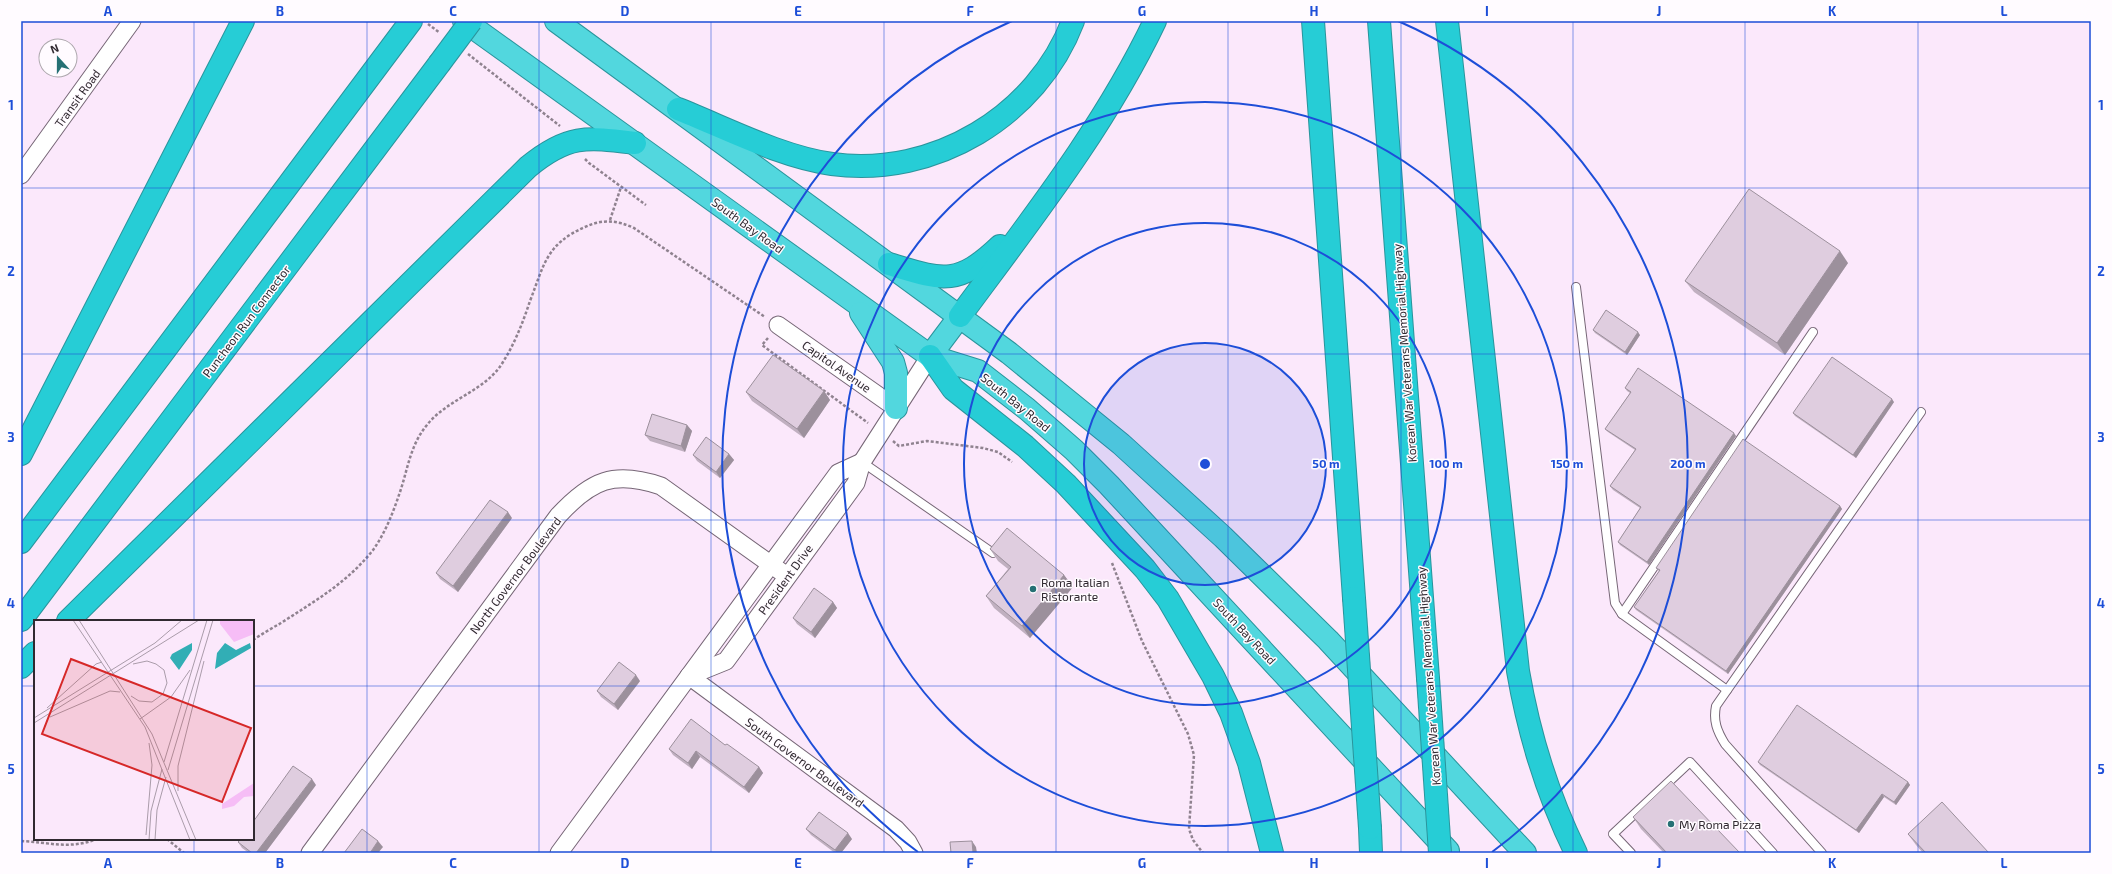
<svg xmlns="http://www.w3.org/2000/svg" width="2112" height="874" viewBox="0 0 2112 874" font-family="'Exo 2',sans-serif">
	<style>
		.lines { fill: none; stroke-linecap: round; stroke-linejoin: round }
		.service-casing { stroke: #766676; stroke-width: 10 }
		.minor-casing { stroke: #766676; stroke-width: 19 }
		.trunk-casing { stroke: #2a949c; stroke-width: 24 }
		.motorway-casing { stroke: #2a949c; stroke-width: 24 }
		.path { stroke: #8f828f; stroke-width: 2.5; stroke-dasharray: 3 2; stroke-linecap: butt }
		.service { stroke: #fff; stroke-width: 8 }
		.minor { stroke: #fff; stroke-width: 17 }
		.trunk { stroke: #52d7de; stroke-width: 22 }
		.motorway { stroke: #26cdd6; stroke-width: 22 }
		.motorway-bridge-casing { stroke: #2a949c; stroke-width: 24; stroke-linecap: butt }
		.motorway-bridge { stroke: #26cdd6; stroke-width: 22 }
		.wall { fill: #c0b0c0 }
		.shaded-wall { fill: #9c909c }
		.building { fill: #dfcddf; stroke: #9c909c }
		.grid { fill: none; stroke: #1d4ed8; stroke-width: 1; stroke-opacity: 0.55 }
		.ring { fill: none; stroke: #1d4ed8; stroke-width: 2 }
		.poi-dot { fill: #257074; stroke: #fffbff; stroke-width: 1.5 }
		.labels { text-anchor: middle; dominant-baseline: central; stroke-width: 3; stroke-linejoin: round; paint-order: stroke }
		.street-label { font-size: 12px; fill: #302930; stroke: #fffbff }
		.poi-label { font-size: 12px; fill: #302930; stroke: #fffbff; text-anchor: start }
		.inset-road { fill: none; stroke: #aa9caa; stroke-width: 1 }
		.view { fill: #d62828; fill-opacity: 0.15; stroke: #d62828; stroke-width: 2 }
		.inset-edge { fill: none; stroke: #302930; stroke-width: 2 }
		.centre { fill: #1d4ed8; stroke: #fffbff; stroke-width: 2 }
		.ring-label { font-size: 12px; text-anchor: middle; font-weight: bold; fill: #1d4ed8; stroke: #fffbff; stroke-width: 3; stroke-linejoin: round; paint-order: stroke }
		.neatline { fill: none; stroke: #1d4ed8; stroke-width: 1.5 }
		.grid-label { font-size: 13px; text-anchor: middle; font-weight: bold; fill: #1d4ed8 }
	</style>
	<rect width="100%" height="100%" fill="#fbe8fb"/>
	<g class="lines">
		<defs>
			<g id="service">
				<path d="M1576,287L1615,603L1622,614L1727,690"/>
				<path d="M862,462L993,553"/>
				<path d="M1622,614L1813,332"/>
				<path d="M1631,853L1613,834L1690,762L1773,853"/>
				<path d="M1822,853L1725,744C1717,731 1713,721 1716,706L1921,412"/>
			</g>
			<g id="minor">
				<path d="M21,175L132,21"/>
				<path d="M778,325L896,408"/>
				<path d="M689,676L726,661L856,483L862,462L930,356"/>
				<path d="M689,676L896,829L908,842L914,853"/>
				<path d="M310,853L558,516C591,480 614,470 661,486L787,576"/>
				<path d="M559,853L838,473L862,462"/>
			</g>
			<g id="trunk">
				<path d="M464,21L930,356L978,371L1027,409L1074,450L1109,485L1448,851"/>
				<path d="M556,21L1009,353L1121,444L1223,537L1328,640L1525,853"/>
				<path d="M861,313L893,362L896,373V408"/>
				<path d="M930,356L960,316"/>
			</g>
			<g id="motorway">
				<path d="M1313,21L1354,598"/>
				<path d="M1379,21L1428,678"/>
				<path d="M1447,21L1518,671C1529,735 1547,794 1576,853"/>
				<path d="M678,109C726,128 781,157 832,164C934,178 1037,116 1073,21"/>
				<path d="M889,264C942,280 957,287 1000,246"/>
				<path d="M960,316C1030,221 1104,128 1155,21"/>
				<path d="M930,356L953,389L1025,446L1066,484L1145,569L1168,599L1213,676L1231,713L1249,763L1272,853"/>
				<path d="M21,454L243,21"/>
				<path d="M21,542L411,21"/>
				<path d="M21,620L439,64"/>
				<path d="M68,621L528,167C568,134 587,137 635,143"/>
				<path d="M21,667L35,653"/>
				<path d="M1370,828L1371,853"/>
			</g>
		</defs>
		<!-- service casing -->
		<use href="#service" class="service-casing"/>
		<!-- minor casing -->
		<use href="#minor" class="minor-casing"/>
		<!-- trunk casing -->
		<use href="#trunk" class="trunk-casing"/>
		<!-- motorway casing -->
		<use href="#motorway" class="motorway-casing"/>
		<!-- path -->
		<g class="path">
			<path d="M428,24L440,33"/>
			<path d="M468,54L560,126"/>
			<path d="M585,159L589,163L646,205"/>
			<path d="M610,220L621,187"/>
			<path d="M768,338L762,345L868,423"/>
			<path d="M893,441L899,446L927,441L983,448L998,452L1012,462"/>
			<path d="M1112,563L1142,641L1188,734L1194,755L1189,829L1193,840L1203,853"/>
			<path d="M253,640C262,634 272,628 281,623C315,601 348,582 373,550C386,532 394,510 401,489C408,467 411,444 427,425C447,399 486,391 503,362C515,343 523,322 530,301C544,265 546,244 585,227C602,219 617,220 634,228L765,317"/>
			<path d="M167,839L184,853"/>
			<path d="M21,841C49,842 68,850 97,839"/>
		</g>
		<!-- service -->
		<use href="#service" class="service"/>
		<!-- minor -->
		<use href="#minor" class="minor"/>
		<!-- trunk -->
		<use href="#trunk" class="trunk"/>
		<!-- motorway -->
		<use href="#motorway" class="motorway"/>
		<defs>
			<g id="motorway-bridge">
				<path d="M439,64L471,21"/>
				<path d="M1354,598L1370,828"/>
				<path d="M1428,678L1440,853"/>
			</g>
		</defs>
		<!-- motorway-bridge casing -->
		<use href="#motorway-bridge" class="motorway-bridge-casing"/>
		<!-- motorway-bridge -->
		<use href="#motorway-bridge" class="motorway-bridge"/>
	</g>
	<!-- wall -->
	<g class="wall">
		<path d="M1848,263L1785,355L1694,292L1685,281Z"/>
		<path d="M1593,330L1640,335L1627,355L1595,333Z"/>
		<path d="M1625,388L1736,436L1649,565L1620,545L1618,542L1640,508L1613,490L1610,486L1635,450L1608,432L1605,429L1630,393L1627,391Z"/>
		<path d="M824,391L830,400L804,438L752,401L746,392Z"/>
		<path d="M1894,402L1856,458L1795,416L1793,413Z"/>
		<path d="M687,425L692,431L685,452L650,441L645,435Z"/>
		<path d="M729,454L734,460L720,478L697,461L693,455Z"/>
		<path d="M1840,506L1842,509L1728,674L1636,610L1634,607L1659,571L1656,568Z"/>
		<path d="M512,518L458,592L440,579L436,573Z"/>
		<path d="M990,549L1064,575L1073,587L1030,638L994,608L986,596L1008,569L998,561Z"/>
		<path d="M833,602L837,608L815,638L797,624L793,618Z"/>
		<path d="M640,681L618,710L601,697L597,691Z"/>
		<path d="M725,745L759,767L763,773L749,793L700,757L692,769L673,755L669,749Z"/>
		<path d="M1758,762L1908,782L1910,785L1896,805L1884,797L1859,833L1760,765Z"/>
		<path d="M316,785L265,853H249L242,848L238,842Z"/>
		<path d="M1633,817L1740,853H1664L1641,829Z"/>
		<path d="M806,829L852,839L841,853H835L811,835Z"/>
		<path d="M1908,834L1989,853H1923L1916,845Z"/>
	</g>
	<!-- shaded-wall -->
	<g class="shaded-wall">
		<path d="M1840,251L1848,263L1785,355L1777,343Z"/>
		<path d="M1638,332L1640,335L1627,355L1625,352Z"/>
		<path d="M824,391L830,400L804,438L797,429Z"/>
		<path d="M1892,399L1894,402L1856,458L1853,455Z"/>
		<path d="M687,425L692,431L685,452L681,446Z"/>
		<path d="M1734,433L1736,436L1649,565L1647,562Z"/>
		<path d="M729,454L734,460L720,478L716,472Z"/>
		<path d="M1840,506L1842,509L1728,674L1726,671Z"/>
		<path d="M508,512L512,518L458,592L453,586Z"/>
		<path d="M1064,575L1073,587L1030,638L1022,626Z"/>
		<path d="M833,602L837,608L815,638L811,632Z"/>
		<path d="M636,675L640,681L618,710L614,704Z"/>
		<path d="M696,751L700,757L692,769L688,763Z"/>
		<path d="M759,767L763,773L749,793L744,787Z"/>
		<path d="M312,779L316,785L265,853H256Z"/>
		<path d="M1908,782L1910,785L1896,805L1894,802Z"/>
		<path d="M1882,794L1884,797L1859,833L1856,830Z"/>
		<path d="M848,833L852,839L841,853H837L835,850Z"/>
		<path d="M378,841L383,847L378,853H370Z"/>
		<path d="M972,841L976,847L977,853H973Z"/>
	</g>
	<!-- building -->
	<g class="building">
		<path d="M1749,189L1840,251L1777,343L1685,281Z"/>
		<path d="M1606,310L1638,332L1625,352L1593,330Z"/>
		<path d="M773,355L824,391L797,429L746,392Z"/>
		<path d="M1832,357L1892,399L1853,455L1793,413Z"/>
		<path d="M1638,368L1734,433L1647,562L1618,542L1641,507L1610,486L1636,449L1605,429L1631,392L1625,388Z"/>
		<path d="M652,414L687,425L681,446L645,435Z"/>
		<path d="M706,437L729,454L716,472L693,455Z"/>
		<path d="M1743,439L1840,506L1726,671L1634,607L1660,570L1656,568Z"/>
		<path d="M490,500L508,512L453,586L436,573Z"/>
		<path d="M1007,528L1064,575L1022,626L986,596L1011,567L990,549Z"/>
		<path d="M814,588L833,602L811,632L793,618Z"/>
		<path d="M619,662L636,675L614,704L597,691Z"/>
		<path d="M1797,705L1908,782L1894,802L1882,794L1856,830L1758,762Z"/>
		<path d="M691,719L725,745L727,744L759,767L744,787L696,751L688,763L669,749Z"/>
		<path d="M293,766L312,779L256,853H252L238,842L241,839H253V822Z"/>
		<path d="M1671,781L1740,853H1667L1633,817Z"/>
		<path d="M1942,802L1989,853H1926L1908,834Z"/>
		<path d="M819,812L848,833L835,850L806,829Z"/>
		<path d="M362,829L378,841L370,853H344Z"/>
		<path d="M972,841L973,853H951L950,842Z"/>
	</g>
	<!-- grid -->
	<path class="grid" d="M194,21V621M367,21V853M539,21V853M711,21V853M884,21V853M1056,21V853M1228,21V853M1401,21V853M1573,21V853M1745,21V853M1918,21V853M21,188H2091M21,354H2091M21,520H2091M21,686H35M253,686H2091M194,839V853"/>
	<!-- distance rings -->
	<circle cx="1205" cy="464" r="121" fill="#1d4ed8" fill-opacity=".12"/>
	<g class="ring">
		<circle cx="1205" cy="464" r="121"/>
		<circle cx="1205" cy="464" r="241"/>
		<circle cx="1205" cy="464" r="362"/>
		<path d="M918 852A483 483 0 0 1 1012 21M1398 21A483 483 0 0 1 1492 852"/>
	</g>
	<!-- markers -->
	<g class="poi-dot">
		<circle cx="1033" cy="589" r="4"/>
		<circle cx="1671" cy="824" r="4"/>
	</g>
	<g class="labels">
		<!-- street labels -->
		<g class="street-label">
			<text transform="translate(77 98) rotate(-54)">Transit Road</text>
			<text transform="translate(748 225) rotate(36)">South Bay Road</text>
			<text transform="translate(246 321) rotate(-53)">Puncheon Run Connector</text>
			<text transform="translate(1404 353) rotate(-94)">Korean War Veterans Memorial Highway</text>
			<text transform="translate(837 366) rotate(35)">Capitol Avenue</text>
			<text transform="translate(1016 402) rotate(39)">South Bay Road</text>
			<text transform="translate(515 575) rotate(-53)">North Governor Boulevard</text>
			<text transform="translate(785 579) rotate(-54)">President Drive</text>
			<text transform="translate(1245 631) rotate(47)">South Bay Road</text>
			<text transform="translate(1428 676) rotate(-94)">Korean War Veterans Memorial Highway</text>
			<text transform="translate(805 762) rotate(36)">South Governor Boulevard</text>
		</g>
		<!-- poi labels -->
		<g class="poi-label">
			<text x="1041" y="582">Roma Italian<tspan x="1041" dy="14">Ristorante</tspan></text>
			<text x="1679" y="824">My Roma Pizza</text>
		</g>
	</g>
	<!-- overview -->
	<g transform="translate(34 620)">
		<rect width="220" height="220" fill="#fbe8fb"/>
		<path d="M186,0H220V14L200,22L186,4ZM220,163V176L210,177L200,186L188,189V184Z" fill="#f6bdf6"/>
		<path d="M158,23V30L145,50L136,38L138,34ZM191,23L202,30L216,23L217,28L181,49L183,33Z" fill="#32aeb5"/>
		<path class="inset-road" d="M39,0L111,107L156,220M45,0L118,114L162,220M97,76L105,81L118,82L129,74L133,63L130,50L122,44L113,41L99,44M13,88L62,44L68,42M16,97L76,71L86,72M0,98L121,23L148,0M106,99L137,77L156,50M0,103L165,0M130,142L173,0M134,150L179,0M144,171V146L170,41M112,215L118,145L115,123M115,220L117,191L128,149M121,220L123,190L132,157"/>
		<path class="view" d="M37,39L217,108L188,182L8,114Z"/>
		<rect width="220" height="220" class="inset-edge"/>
	</g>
	<circle cx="1205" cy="464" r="6" class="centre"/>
	<g class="ring-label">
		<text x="1326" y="468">50 m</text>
		<text x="1446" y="468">100 m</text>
		<text x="1567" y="468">150 m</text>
		<text x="1688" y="468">200 m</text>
	</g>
	<!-- border -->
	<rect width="2112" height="874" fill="none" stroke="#fffbff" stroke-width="44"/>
	<!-- north arrow -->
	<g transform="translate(58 58) rotate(339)"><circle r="19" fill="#fffbff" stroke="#aca7ac"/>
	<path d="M0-3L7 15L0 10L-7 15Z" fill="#257074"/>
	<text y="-6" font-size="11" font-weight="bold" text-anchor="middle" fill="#302930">N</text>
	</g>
	<rect x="22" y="22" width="2068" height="830" class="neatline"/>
	<g class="grid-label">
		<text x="108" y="16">A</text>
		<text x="280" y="16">B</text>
		<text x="453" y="16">C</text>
		<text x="625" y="16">D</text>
		<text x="798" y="16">E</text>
		<text x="970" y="16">F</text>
		<text x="1142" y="16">G</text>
		<text x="1314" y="16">H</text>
		<text x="1487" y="16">I</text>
		<text x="1659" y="16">J</text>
		<text x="1832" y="16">K</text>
		<text x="2004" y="16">L</text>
		<text x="11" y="110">1</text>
		<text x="2101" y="110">1</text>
		<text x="11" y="276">2</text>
		<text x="2101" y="276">2</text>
		<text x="11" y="442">3</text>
		<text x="2101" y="442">3</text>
		<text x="11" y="608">4</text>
		<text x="2101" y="608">4</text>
		<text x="11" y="774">5</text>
		<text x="2101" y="774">5</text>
		<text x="108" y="868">A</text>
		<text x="280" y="868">B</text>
		<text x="453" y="868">C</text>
		<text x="625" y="868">D</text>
		<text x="798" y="868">E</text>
		<text x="970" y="868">F</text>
		<text x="1142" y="868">G</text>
		<text x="1314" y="868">H</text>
		<text x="1487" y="868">I</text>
		<text x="1659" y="868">J</text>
		<text x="1832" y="868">K</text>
		<text x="2004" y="868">L</text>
	</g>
</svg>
